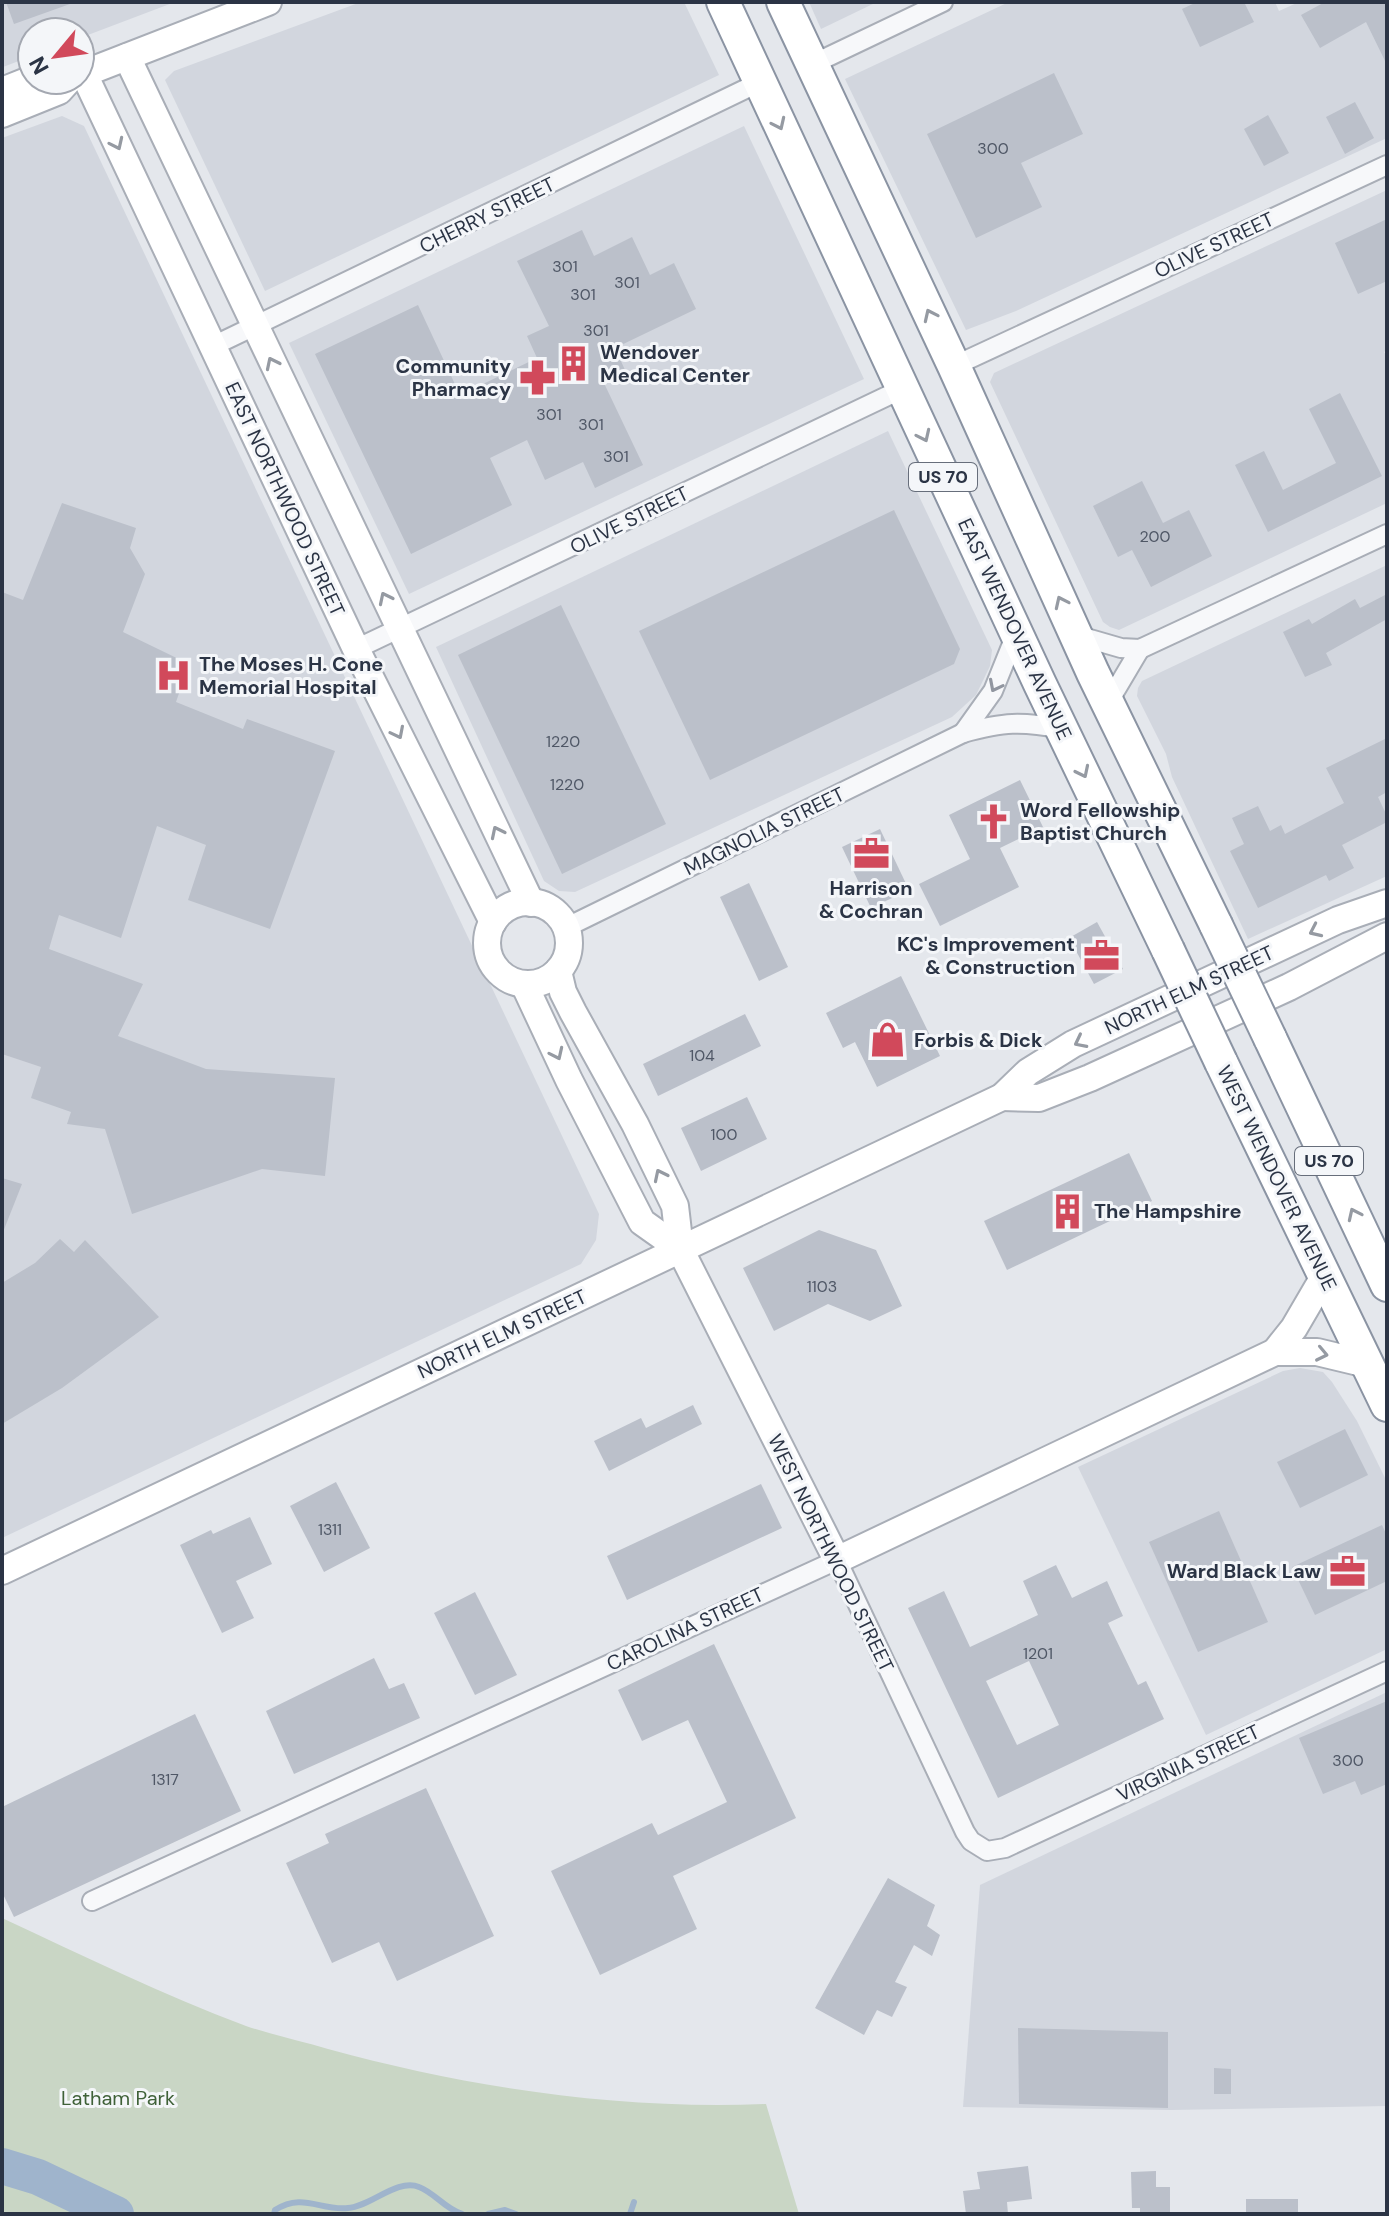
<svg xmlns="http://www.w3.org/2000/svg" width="1389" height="2216" viewBox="0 0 1389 2216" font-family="'DM Sans',sans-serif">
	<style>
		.built { fill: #d2d6de }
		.green { fill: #c9d6c5 }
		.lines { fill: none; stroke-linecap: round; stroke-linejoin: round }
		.stream { stroke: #9fb4cc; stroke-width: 6 }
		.river { stroke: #9fb4cc; stroke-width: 36 }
		.building { fill: #bbc0ca; fill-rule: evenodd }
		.street-casing { stroke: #a9aeb7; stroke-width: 22 }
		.secondary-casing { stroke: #a9aeb7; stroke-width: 30 }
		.highway-casing { stroke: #8b94a3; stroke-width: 36 }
		.street { stroke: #f7f8fa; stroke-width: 18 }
		.secondary { stroke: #fff; stroke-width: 26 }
		.highway { stroke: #fff; stroke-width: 32 }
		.highway-bridge-casing { stroke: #8b94a3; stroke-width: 36; stroke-linecap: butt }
		.highway-bridge { stroke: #fff; stroke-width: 32 }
		.oneway { stroke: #959aa2 }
		.oneway2 { stroke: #9196a0 }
		.labels { text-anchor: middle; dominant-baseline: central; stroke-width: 6; stroke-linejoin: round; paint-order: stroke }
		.number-label { font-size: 16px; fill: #4f5766 }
		.shield { fill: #f4f6f9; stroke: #676e7b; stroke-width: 2 }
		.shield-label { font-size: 18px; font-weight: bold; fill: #2b3445 }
		.street-label { font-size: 20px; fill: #2b3445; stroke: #f4f6f9 }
		.poi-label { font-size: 20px; font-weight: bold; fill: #2b3445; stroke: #f4f6f9; text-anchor: start }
		.park-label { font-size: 20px; fill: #3f6138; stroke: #f4f6f9 }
	</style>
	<rect width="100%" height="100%" fill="#e4e7ec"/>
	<!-- built -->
	<g class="built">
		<path d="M2,2H175L80,38V32H32V56L3,67Z"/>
		<path d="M361,2H684L719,75L265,291L165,80L174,71Z"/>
		<path d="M809,2H877L821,29Z"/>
		<path d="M1009,2H1275L1279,11L1299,2H1387V138L1016,311L966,330L845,79Z"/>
		<path d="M62,116L84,126L599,1214L596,1240L581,1264L2,1538V138Z"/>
		<path d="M744,126L864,379L409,594L289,343Z"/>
		<path d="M1387,190V350L1384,352L1387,357V503L1119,630L1110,627L1103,622L990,382L994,373Z"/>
		<path d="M888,431L992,650L990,666L976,695L952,717L575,892L559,891L544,881L436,647Z"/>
		<path d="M1387,565V876L1248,939L1172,777L1166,754L1137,696L1138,688L1142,681Z"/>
		<path d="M1300,1368L1323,1372L1332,1382L1357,1421L1387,1482V1649L1206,1735L1078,1467L1283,1371Z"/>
		<path d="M1387,1692V2106L1171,2110L963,2107L980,1885Z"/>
	</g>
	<!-- green -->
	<path class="green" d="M2,1918C82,1955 163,1995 246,2026C273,2035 301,2041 328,2049C470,2088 619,2110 766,2104L799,2214H2Z"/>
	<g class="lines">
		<!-- stream -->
		<g class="stream">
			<path d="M274,2214L275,2210C303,2192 320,2211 348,2208C370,2207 397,2178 419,2187C435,2193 445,2209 462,2214"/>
			<path d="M488,2214L505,2210L516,2214"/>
			<path d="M630,2214L634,2202"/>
		</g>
		<!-- river -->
		<path class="river" d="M2,2166L38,2177L116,2214"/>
	</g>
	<!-- building -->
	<g class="building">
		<path d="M6,2H69L70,4L14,24Z"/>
		<path d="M1197,2H1244L1254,22L1200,47L1182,9Z"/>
		<path d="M1325,2H1387V65L1366,22L1320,48L1301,15Z"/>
		<path d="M1054,73L1083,134L1021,163L1042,207L976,238L927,134Z"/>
		<path d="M1355,102L1374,138L1345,154L1326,117Z"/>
		<path d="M1268,115L1289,153L1264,166L1244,129Z"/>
		<path d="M1387,219V281L1358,294L1335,243Z"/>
		<path d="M582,230L594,256L632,237L650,275L674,263L696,309L615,348L625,370L603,381L643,465L595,488L583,462L545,480L527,440L490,458L512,505L411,554L315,354L418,305L460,395L537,358L527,336L549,326L517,261Z"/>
		<path d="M1340,393L1382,476L1268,532L1235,465L1264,451L1283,490L1336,463L1309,409Z"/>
		<path d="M1142,481L1163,523L1189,510L1212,556L1151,587L1132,550L1118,557L1093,506Z"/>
		<path d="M62,503L136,528L130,548L145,574L123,632L189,664L176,702L243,729L247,719L335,751L270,929L188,900L206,845L157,826L121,938L59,915L49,949L143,984L118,1036L206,1069L335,1078L325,1176L262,1169L132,1214L105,1129L67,1124L71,1112L31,1098L41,1067L2,1054V592L23,600Z"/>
		<path d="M894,510L960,649L954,664L710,780L639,631Z"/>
		<path d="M1387,594V619L1326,653L1332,665L1305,677L1283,632L1309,619L1312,624L1355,599L1360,608Z"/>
		<path d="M561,605L666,824L562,874L458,655Z"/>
		<path d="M1387,738V792L1378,797L1387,816V822L1342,845L1354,868L1329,881L1326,875L1258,908L1230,851L1244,844L1232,818L1258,806L1270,831L1281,825L1285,834L1344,803L1326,768Z"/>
		<path d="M1020,780L1043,827L1000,848L1019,887L940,926L919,884L970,859L949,815Z"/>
		<path d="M880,829L909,890L871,908L842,847Z"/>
		<path d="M749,883L788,967L759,981L720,897Z"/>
		<path d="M1097,922L1123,969L1094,984L1069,938Z"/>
		<path d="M901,976L940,1056L877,1087L855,1042L843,1048L826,1013Z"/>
		<path d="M745,1014L761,1046L658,1096L643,1064Z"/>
		<path d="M747,1097L767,1139L701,1171L681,1128Z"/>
		<path d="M1129,1153L1152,1201L1007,1270L984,1221Z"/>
		<path d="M2,1178L22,1184L3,1232H2Z"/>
		<path d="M819,1230L876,1250L902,1306L870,1321L828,1304L774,1331L743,1268Z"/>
		<path d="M60,1239L74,1252L85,1240L159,1317L62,1388L2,1424V1283L35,1263Z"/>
		<path d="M693,1405L702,1424L609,1471L594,1441L641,1418L646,1428Z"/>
		<path d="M1345,1429L1368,1475L1300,1508L1277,1462Z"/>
		<path d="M336,1482L370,1548L324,1572L290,1506Z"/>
		<path d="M761,1484L782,1528L627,1600L607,1556Z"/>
		<path d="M1219,1511L1268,1622L1198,1652L1149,1542Z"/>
		<path d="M250,1517L272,1564L236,1581L254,1618L222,1633L180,1545L211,1530L213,1534Z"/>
		<path d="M1382,1525L1387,1536V1581L1315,1615L1292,1567Z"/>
		<path d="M1056,1565L1072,1598L1107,1581L1123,1616L1108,1623L1138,1685L1146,1681L1164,1719L998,1798L908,1608L944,1591L970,1647L1038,1615L1023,1581ZM1029,1661L1059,1725L1017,1745L986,1681Z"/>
		<path d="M475,1592L517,1675L475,1695L434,1613Z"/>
		<path d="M714,1644L796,1818L673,1876L697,1929L600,1975L551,1871L652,1823L658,1835L727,1802L688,1720L642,1741L618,1690Z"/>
		<path d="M374,1658L389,1689L404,1683L420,1718L294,1774L266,1711Z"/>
		<path d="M1387,1701V1784L1361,1795L1355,1781L1323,1794L1299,1738Z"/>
		<path d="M195,1714L241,1811L14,1917L2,1892V1807Z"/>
		<path d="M426,1788L494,1936L397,1981L379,1942L332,1963L286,1863L329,1843L325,1834Z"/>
		<path d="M888,1878L935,1905L927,1926L940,1935L932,1956L914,1945L895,1982L907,1987L892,2017L877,2010L864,2035L815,2008Z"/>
		<path d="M1018,2028L1168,2032V2108L1019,2104Z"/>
		<path d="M1214,2068L1231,2069V2094H1214Z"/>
		<path d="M1028,2166L1032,2199L1007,2202L1008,2214H966L963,2191L980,2189L977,2172Z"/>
		<path d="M1156,2171V2187H1170V2214H1140V2208H1132L1131,2172Z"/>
		<rect x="1246" y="2199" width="52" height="15"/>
	</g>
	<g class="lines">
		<defs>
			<g id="street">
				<path d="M813,64L943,2"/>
				<path d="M213,346L760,82"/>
				<path d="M954,366L1387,165"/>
				<path d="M1076,635L1121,648L1140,649L1387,534"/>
				<path d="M356,649L902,389"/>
				<path d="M1108,703L1140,649"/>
				<path d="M963,733L993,691L1016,634"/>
				<path d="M565,928L963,733C1004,722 1021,721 1062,729"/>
				<path d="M92,1901L837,1560L965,1832L971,1841L987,1851L1005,1848L1387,1671"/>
			</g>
			<g id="secondary">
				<path d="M127,57L531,903"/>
				<path d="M84,74L356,649L493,922"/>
				<path d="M80,75L268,2"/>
				<path d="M2,91L32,79"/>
				<path d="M2,114L59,91L69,80"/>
				<circle cx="528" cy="943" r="41"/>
				<path d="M558,971L563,992L573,1012L635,1124L675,1206L680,1249L837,1560L1275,1352H1317L1367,1364"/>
				<path d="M524,984L569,1080L642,1222L680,1249"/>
				<path d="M1002,1097L1039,1098L1090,1078L1289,987L1387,936"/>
				<path d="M1275,1352L1294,1328L1325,1275"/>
				<path d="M2,1571L1002,1097L1028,1072L1073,1044L1338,920L1387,903"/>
			</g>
			<g id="highway">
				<path d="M723,2L1040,684L1168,950"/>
				<path d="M783,2L954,366L1093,673L1216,925"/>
				<path d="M1270,1038L1387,1285"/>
				<path d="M1221,1062L1387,1405"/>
			</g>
		</defs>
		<!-- street casing -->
		<use href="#street" class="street-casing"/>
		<!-- secondary casing -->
		<use href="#secondary" class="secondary-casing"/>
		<!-- highway casing -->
		<use href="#highway" class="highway-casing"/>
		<!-- street -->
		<use href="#street" class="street"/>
		<!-- secondary -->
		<use href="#secondary" class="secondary"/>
		<!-- highway -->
		<use href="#highway" class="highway"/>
		<defs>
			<g id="highway-bridge">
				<path d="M1216,925L1270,1038"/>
				<path d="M1168,950L1221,1062"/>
			</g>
		</defs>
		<!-- highway-bridge casing -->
		<use href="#highway-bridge" class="highway-bridge-casing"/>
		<!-- highway-bridge -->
		<use href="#highway-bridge" class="highway-bridge"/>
	</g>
	<!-- one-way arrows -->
	<defs><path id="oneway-chevron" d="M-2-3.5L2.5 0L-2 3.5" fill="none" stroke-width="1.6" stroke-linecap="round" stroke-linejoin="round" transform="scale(2)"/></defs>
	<g class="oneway">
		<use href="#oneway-chevron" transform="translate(779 124) rotate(65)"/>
		<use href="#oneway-chevron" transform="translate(117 144) rotate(65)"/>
		<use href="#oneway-chevron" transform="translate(930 315) rotate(-115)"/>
		<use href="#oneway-chevron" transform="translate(272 363) rotate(-116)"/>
		<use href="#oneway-chevron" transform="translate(924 436) rotate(65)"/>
		<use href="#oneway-chevron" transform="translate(385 598) rotate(-116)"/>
		<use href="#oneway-chevron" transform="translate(1061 602) rotate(-115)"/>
		<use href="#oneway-chevron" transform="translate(398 733) rotate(63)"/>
		<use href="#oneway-chevron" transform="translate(1083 772) rotate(64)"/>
		<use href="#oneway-chevron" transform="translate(497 832) rotate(-116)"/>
		<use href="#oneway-chevron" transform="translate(1315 931) rotate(155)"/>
		<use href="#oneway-chevron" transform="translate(1080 1042) rotate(153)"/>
		<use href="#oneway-chevron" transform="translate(557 1054) rotate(65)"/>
		<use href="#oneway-chevron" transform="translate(660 1175) rotate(-116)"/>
		<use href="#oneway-chevron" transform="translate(1354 1214) rotate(-115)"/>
		<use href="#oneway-chevron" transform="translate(1322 1354) rotate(12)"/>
	</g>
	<use class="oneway2" href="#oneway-chevron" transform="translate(995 686) rotate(117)"/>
	<!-- icons -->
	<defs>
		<symbol id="building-bare" viewBox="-9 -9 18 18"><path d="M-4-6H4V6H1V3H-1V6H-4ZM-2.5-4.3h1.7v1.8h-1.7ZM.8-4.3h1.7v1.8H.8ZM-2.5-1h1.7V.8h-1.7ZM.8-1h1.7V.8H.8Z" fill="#d1495b" stroke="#f4f6f9" stroke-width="2.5" paint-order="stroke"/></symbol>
		<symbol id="pharmacy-bare" viewBox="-9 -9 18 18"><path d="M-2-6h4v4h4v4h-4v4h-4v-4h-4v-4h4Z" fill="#d1495b" stroke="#f4f6f9" stroke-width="2.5" paint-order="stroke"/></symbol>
		<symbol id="hospital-bare" viewBox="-9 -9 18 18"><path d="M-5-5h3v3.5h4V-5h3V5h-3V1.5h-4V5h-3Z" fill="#d1495b" stroke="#f4f6f9" stroke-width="2.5" paint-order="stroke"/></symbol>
		<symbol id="church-bare" viewBox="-9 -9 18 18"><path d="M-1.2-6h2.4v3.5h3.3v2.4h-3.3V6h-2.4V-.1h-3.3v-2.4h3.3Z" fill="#d1495b" stroke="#f4f6f9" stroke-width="2.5" paint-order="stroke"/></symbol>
		<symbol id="office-bare" viewBox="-9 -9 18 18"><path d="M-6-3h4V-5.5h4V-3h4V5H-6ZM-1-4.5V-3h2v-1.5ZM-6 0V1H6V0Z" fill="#d1495b" stroke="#f4f6f9" stroke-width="2.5" paint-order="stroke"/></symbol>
		<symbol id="shop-bare" viewBox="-9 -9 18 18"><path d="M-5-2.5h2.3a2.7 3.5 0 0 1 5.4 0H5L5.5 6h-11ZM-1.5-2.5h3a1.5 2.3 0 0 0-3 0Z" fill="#d1495b" stroke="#f4f6f9" stroke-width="2.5" paint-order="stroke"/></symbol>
	</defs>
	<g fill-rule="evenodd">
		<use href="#building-bare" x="548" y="338" width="51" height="51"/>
		<use href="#pharmacy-bare" x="512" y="352" width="51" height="51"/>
		<use href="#hospital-bare" x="148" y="650" width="51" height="51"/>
		<use href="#church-bare" x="968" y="796" width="51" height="51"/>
		<use href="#office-bare" x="846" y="828" width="51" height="51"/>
		<use href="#office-bare" x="1076" y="930" width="51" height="51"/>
		<use href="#shop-bare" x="862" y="1014" width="51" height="51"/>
		<use href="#building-bare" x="1042" y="1186" width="51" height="51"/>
		<use href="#office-bare" x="1322" y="1546" width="51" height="51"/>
	</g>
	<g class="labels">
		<!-- number labels -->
		<g class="number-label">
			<text x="993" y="148">300</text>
			<text x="565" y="266">301</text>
			<text x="627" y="282">301</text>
			<text x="583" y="294">301</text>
			<text x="596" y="330">301</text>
			<text x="549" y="414">301</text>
			<text x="591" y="424">301</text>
			<text x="616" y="456">301</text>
			<text x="1155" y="536">200</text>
			<text x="563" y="741">1220</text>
			<text x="567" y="784">1220</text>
			<text x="702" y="1055">104</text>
			<text x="724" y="1134">100</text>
			<text x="822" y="1286">1103</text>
			<text x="330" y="1529">1311</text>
			<text x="1038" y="1653">1201</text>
			<text x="1348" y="1760">300</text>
			<text x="165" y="1779">1317</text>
		</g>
		<!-- shield labels -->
		<g class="shield">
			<rect x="909" y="463" width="68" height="28" rx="6"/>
			<rect x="1295" y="1147" width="68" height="28" rx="6"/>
		</g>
		<g class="shield-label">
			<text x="943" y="477">US 70</text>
			<text x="1329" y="1161">US 70</text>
		</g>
		<!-- street labels -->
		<g class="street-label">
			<text transform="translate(487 215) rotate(-26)">CHERRY STREET</text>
			<text transform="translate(1214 245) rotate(-25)">OLIVE STREET</text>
			<text transform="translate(285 499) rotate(65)">EAST NORTHWOOD STREET</text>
			<text transform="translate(629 520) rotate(-26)">OLIVE STREET</text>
			<text transform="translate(1015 629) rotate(65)">EAST WENDOVER AVENUE</text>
			<text transform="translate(764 831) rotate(-26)">MAGNOLIA STREET</text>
			<text transform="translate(1189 990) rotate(-25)">NORTH ELM STREET</text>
			<text transform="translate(1277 1178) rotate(64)">WEST WENDOVER AVENUE</text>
			<text transform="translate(502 1334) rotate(-25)">NORTH ELM STREET</text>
			<text transform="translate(831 1553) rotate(64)">WEST NORTHWOOD STREET</text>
			<text transform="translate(685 1629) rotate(-25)">CAROLINA STREET</text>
			<text transform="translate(1188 1763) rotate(-25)">VIRGINIA STREET</text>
		</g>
		<!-- poi labels -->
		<g class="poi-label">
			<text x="600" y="352">Wendover<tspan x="600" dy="23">Medical Center</tspan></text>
			<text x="511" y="366" text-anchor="end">Community<tspan x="511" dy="23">Pharmacy</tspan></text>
			<text x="199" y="664">The Moses H. Cone<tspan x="199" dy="23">Memorial Hospital</tspan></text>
			<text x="1020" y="810">Word Fellowship<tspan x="1020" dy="23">Baptist Church</tspan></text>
			<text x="871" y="888" text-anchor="middle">Harrison<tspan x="871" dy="23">&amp; Cochran</tspan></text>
			<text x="1075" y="944" text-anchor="end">KC's Improvement<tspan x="1075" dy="23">&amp; Construction</tspan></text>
			<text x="914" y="1040">Forbis &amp; Dick</text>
			<text x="1094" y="1211">The Hampshire</text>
			<text x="1321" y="1571" text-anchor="end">Ward Black Law</text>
		</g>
		<!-- park labels -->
		<g class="park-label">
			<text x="118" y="2098">Latham Park</text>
		</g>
	</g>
	<!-- border -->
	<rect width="1389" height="2216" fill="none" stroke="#2b3445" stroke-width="8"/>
	<!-- north arrow -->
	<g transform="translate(56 56) rotate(241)"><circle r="38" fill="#f4f6f9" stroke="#a4a8b1" stroke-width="2"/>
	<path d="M0-6L14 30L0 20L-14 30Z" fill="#d1495b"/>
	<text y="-12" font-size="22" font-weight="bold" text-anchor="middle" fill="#2b3445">N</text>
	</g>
</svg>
